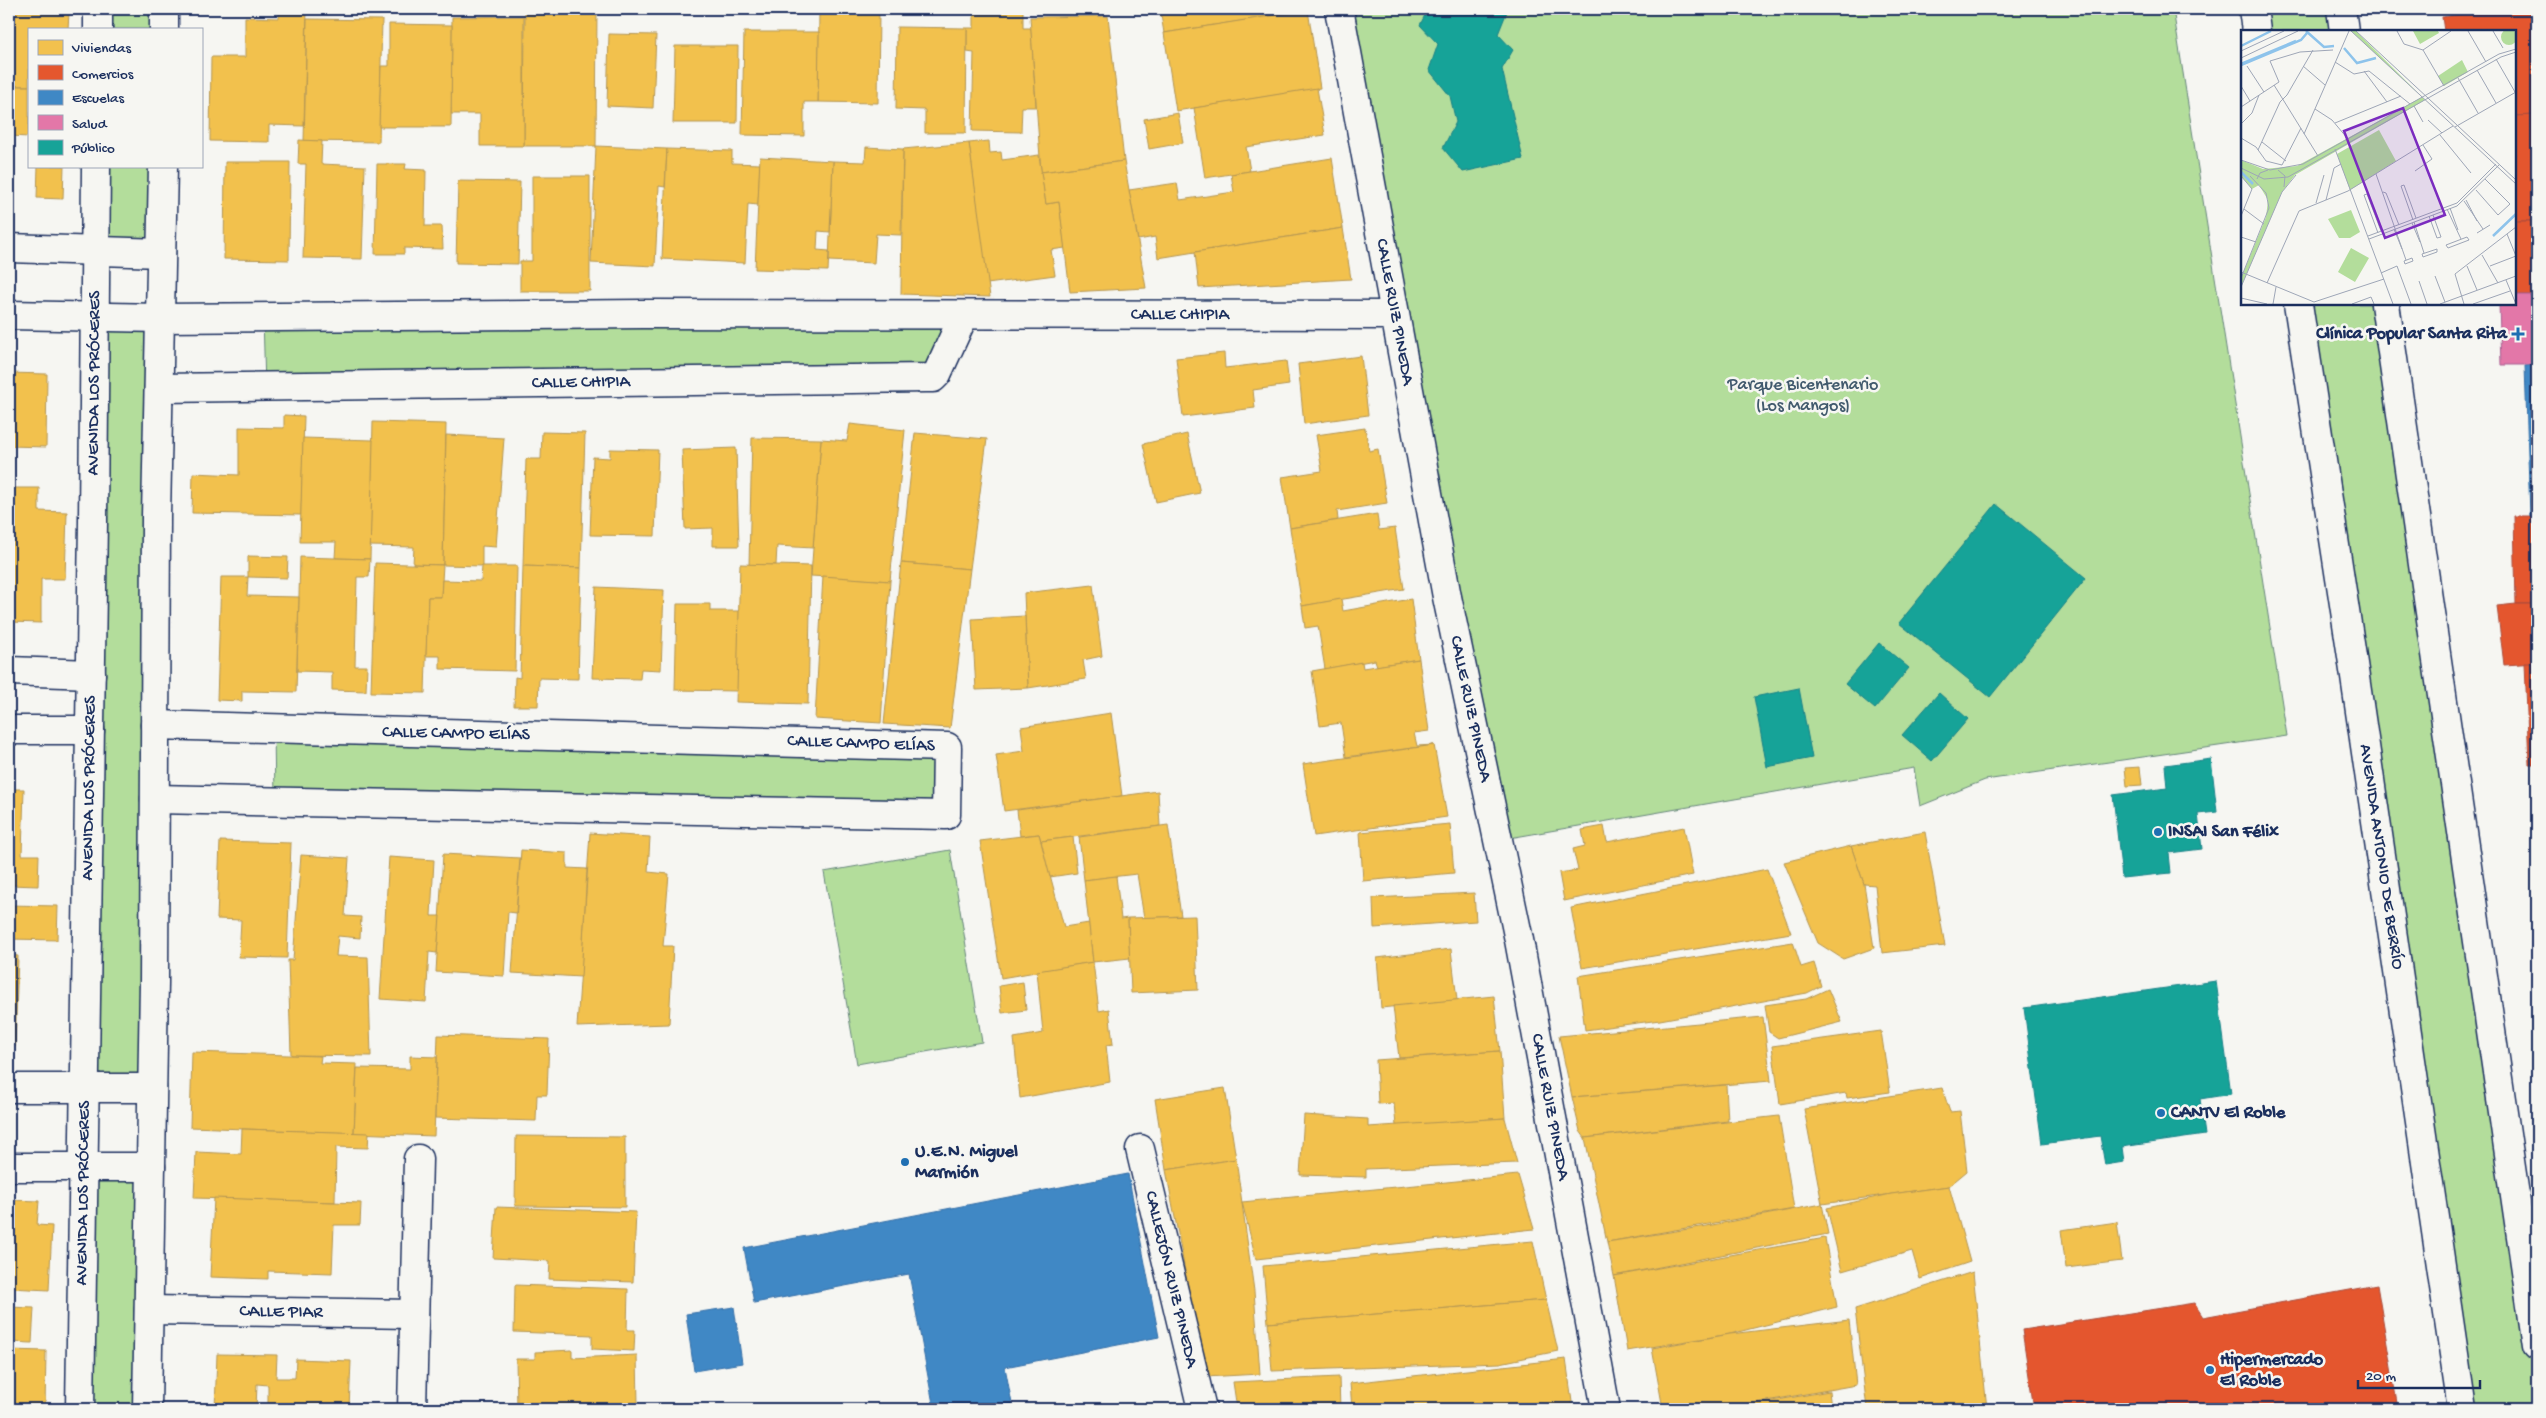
<svg xmlns="http://www.w3.org/2000/svg" width="2546" height="1418" viewBox="0 0 2546 1418" font-family="'Gochi Hand',sans-serif">
	<style>
		.green { fill: #b3dd9b; stroke: #67867c }
		.homes { fill: #f2c14e; stroke: #b29553 }
		.shops { fill: #e4572e; stroke: #a84b3c }
		.schools { fill: #3f88c5; stroke: #346da6 }
		.health { fill: #e377a8; stroke: #a76192 }
		.public { fill: #17a398; stroke: #188087 }
		.lines { fill: none; stroke-linecap: round; stroke-linejoin: round }
		.minor-casing { stroke: #1b2f5e; stroke-width: 31 }
		.minor { stroke: #f6f6f2; stroke-width: 28 }
		.poi-dot { fill: #1f6fb2; stroke: #f6f6f2; stroke-width: 2 }
		.labels { text-anchor: middle; dominant-baseline: central; stroke-width: 5; stroke-linejoin: round; paint-order: stroke }
		.street-label { font-size: 18px; fill: #1b2f5e; stroke: #f6f6f2 }
		.poi-label { font-size: 18px; font-weight: bold; fill: #1b2f5e; stroke: #f6f6f2; text-anchor: start }
		.park-label { font-size: 18px; fill: #415a6d; stroke: #f6f6f2 }
		.inset-river { fill: none; stroke: #8dc3eb; stroke-width: 2.5 }
		.inset-road { fill: none; stroke: #9ea6b7; stroke-width: 1 }
		.view { fill: #7b2cbf; fill-opacity: 0.15; stroke: #7b2cbf; stroke-width: 2.5 }
		.inset-edge { fill: none; stroke: #1b2f5e; stroke-width: 2.5 }
	</style>
	<rect width="100%" height="100%" fill="#f6f6f2"/>
	<filter id="ink" filterUnits="userSpaceOnUse"><feTurbulence type="fractalNoise" baseFrequency=".02" numOctaves="2"/><feDisplacementMap in="SourceGraphic" scale="10" xChannelSelector="R" yChannelSelector="G"/><feConvolveMatrix kernelMatrix="1 2 1 2 8 2 1 2 1" color-interpolation-filters="sRGB"/></filter>
	<g filter="url(#ink)">
		<!-- green -->
		<g class="green">
			<rect x="98" y="9" width="66" height="20"/>
			<path d="M1339,9H2173L2287,736L1985,780L1920,806L1914,768L1498,840Z"/>
			<path d="M2253,9H2341L2344,31H2256Z"/>
			<path d="M96,166H163L161,253L96,251Z"/>
			<path d="M2298,304H2385L2537,1346V1409H2462Z"/>
			<path d="M964,315L927,378L265,387L263,317Z"/>
			<path d="M95,316L160,318L152,1088H84Z"/>
			<path d="M274,729L947,747L946,815L275,801Z"/>
			<path d="M950,850L982,1042L857,1064L824,872Z"/>
			<path d="M83,1167H151L147,1409H80Z"/>
		</g>
		<!-- homes -->
		<g class="homes">
			<path d="M279,9H307L304,126L269,125V142L210,141L211,57H245V17L279,18Z"/>
			<path d="M525,9H597L596,146H524Z"/>
			<path d="M974,9H1023V28H1031L1036,107H1022L1021,132L972,131L974,53L967,52V28H974Z"/>
			<path d="M1160,9H1298V12L1164,33Z"/>
			<path d="M1308,10L1320,88L1176,111L1164,33Z"/>
			<path d="M9,11L69,13L68,29H29V86H9Z"/>
			<path d="M819,11H879L878,103L818,102Z"/>
			<path d="M524,16V146H480V114H451L452,17Z"/>
			<path d="M1108,16L1124,161L1041,172L1030,17Z"/>
			<path d="M307,19L382,20L379,142L304,141Z"/>
			<path d="M389,24L452,25L451,127H379L381,66H389Z"/>
			<path d="M897,27L967,28L966,133H925V110L896,109Z"/>
			<path d="M744,32H819L818,102H804V136L742,135Z"/>
			<path d="M609,34L656,35L653,108L607,106Z"/>
			<path d="M675,46H738L737,123H673Z"/>
			<path d="M9,86H29V137L9,136Z"/>
			<path d="M1317,88L1325,135L1246,147L1250,171L1205,178L1194,108Z"/>
			<path d="M1178,113L1183,143L1149,149L1144,119Z"/>
			<path d="M299,140L322,141L321,164L365,166L362,259L303,258L306,164H298Z"/>
			<path d="M989,141L990,153L1001,152L1002,160L1039,155L1046,204L1059,202L1065,248L1051,250L1055,275L987,284L969,143Z"/>
			<path d="M969,143L990,297L901,294L903,149Z"/>
			<path d="M596,146L667,149L665,187L659,186L655,266L591,263Z"/>
			<path d="M866,147L903,149L901,235L876,234L874,263L829,261L833,161L865,162Z"/>
			<path d="M667,149L732,151V163L760,164L758,205L748,204L745,263L662,259Z"/>
			<path d="M760,157L833,161L830,232L818,231L817,250L829,251L828,271L755,269Z"/>
			<path d="M1332,158L1343,228L1158,258L1155,237L1138,240L1129,190L1177,183L1180,200L1234,192L1231,174Z"/>
			<path d="M1124,161L1146,288L1070,292L1059,202L1046,204L1041,172Z"/>
			<path d="M225,162H290L289,260L224,259Z"/>
			<path d="M377,164H406L405,169L426,170L425,226H442L443,249L404,248V254H375Z"/>
			<path d="M38,166H64L63,199L37,198Z"/>
			<path d="M532,176H590V291H520V261H532Z"/>
			<path d="M458,181L520,182L518,264L456,263Z"/>
			<path d="M1343,228L1351,279L1199,288L1195,252Z"/>
			<path d="M1224,353L1225,368L1286,361L1289,385L1253,390L1255,408L1183,417L1176,358Z"/>
			<path d="M1361,356L1368,415L1304,424L1298,364Z"/>
			<path d="M9,373L47,374L46,447L9,446Z"/>
			<path d="M284,415L304,416L301,515L192,513L193,473L239,475V427L284,428Z"/>
			<path d="M373,422L446,424L443,565L413,564L414,547L370,546Z"/>
			<path d="M850,424L905,430L890,581L811,576L821,439L847,441Z"/>
			<path d="M1365,428L1369,451L1378,449L1387,503L1337,511L1338,520L1290,528L1282,477L1322,471L1316,435Z"/>
			<path d="M542,432L585,433L581,568L523,566L526,459H541Z"/>
			<path d="M915,433L987,439L970,569L901,563Z"/>
			<path d="M1187,434L1200,493L1156,502L1143,444Z"/>
			<path d="M446,435L504,438L496,547L482,546V566L443,565Z"/>
			<path d="M303,438L373,440L370,559L335,558L336,542H300Z"/>
			<path d="M752,438L821,439L813,548L777,546L776,565H749Z"/>
			<path d="M736,448L739,546H713V528L685,529L682,450Z"/>
			<path d="M610,449L658,450L655,536L590,535L593,457L610,458Z"/>
			<path d="M9,488H39V511L67,512L65,579H41V623L9,622Z"/>
			<path d="M1377,514L1379,530L1395,528L1404,589L1302,606L1290,528Z"/>
			<path d="M248,556L288,557L287,578L248,577Z"/>
			<path d="M300,557L370,559L369,577H357L355,666H367L366,691L332,690V672L297,671Z"/>
			<path d="M375,563L443,565L441,597H428L425,693L371,692Z"/>
			<path d="M901,563L970,569L950,728L884,724Z"/>
			<path d="M740,564L811,566L808,704L736,702Z"/>
			<path d="M482,566H517L515,671L440,669V656H426L428,597H441L442,580L481,581Z"/>
			<path d="M523,566L581,568L578,679L539,678L538,706H514L515,677L520,678Z"/>
			<path d="M823,576L890,581L881,723L815,719Z"/>
			<path d="M221,577H248L247,596L299,597L296,692L242,691V701L217,700Z"/>
			<path d="M1093,585L1102,656L1083,660L1086,679L1028,688L1024,593Z"/>
			<path d="M596,587L664,590L661,670L641,669L640,679L592,678Z"/>
			<path d="M1341,599L1343,611L1411,599L1419,659L1377,666L1375,660L1325,669L1318,626L1305,628L1302,606Z"/>
			<path d="M677,604H710V611H739L737,691L675,690Z"/>
			<path d="M1025,616L1028,688L976,690L972,619Z"/>
			<path d="M1419,659L1429,731L1414,733L1417,746L1434,745L1346,757L1341,723L1320,726L1312,671L1362,662L1363,668Z"/>
			<path d="M1111,713L1122,796L1004,811L996,755L1024,751L1021,727Z"/>
			<path d="M1434,745L1447,817L1314,836L1303,764Z"/>
			<path d="M2140,767L2142,785L2127,786L2125,768Z"/>
			<path d="M9,789H24L22,855H39L38,886L9,885Z"/>
			<path d="M1158,791L1160,826L1041,841L1039,834L1020,836L1017,810Z"/>
			<path d="M1450,824L1454,873L1363,881L1360,832Z"/>
			<path d="M1168,825L1181,916L1144,918L1137,874L1084,880L1079,837Z"/>
			<path d="M1604,826L1607,842L1684,827L1693,875L1564,901L1559,873L1578,870L1573,849L1585,846L1582,830Z"/>
			<path d="M1925,832L1945,946L1882,953L1875,885L1864,884L1851,846Z"/>
			<path d="M590,833L650,837L648,872L669,874L663,946H673L669,1024L577,1027Z"/>
			<path d="M1039,834L1064,927L1089,923L1093,962L1001,978L980,841Z"/>
			<path d="M1073,837L1077,873L1050,877L1041,841Z"/>
			<path d="M220,841L291,843L287,958L239,957L241,920L217,919Z"/>
			<path d="M1851,846L1864,884L1874,948L1843,959L1818,943L1784,862Z"/>
			<path d="M521,850L567,853V868L587,869L581,977L512,973Z"/>
			<path d="M443,854L520,858L516,913L508,912L504,976L436,972Z"/>
			<path d="M301,855L349,858L345,916L361,917L360,938L338,936L336,956L368,957L371,1056L291,1055L288,960H293Z"/>
			<path d="M389,857L434,860L431,916H440L437,953L429,952L426,1002L380,999Z"/>
			<path d="M1767,869L1791,933L1582,968L1571,908Z"/>
			<path d="M1116,876L1121,919L1128,918L1130,958L1093,962L1084,880Z"/>
			<path d="M1474,893L1476,921L1374,928L1373,898Z"/>
			<path d="M9,905L58,906L57,940L9,939Z"/>
			<path d="M1195,916L1198,990L1131,993L1128,918Z"/>
			<path d="M1793,942L1801,967L1814,963L1821,986L1807,993L1660,1020L1585,1030L1578,976Z"/>
			<path d="M1451,949L1457,1000L1381,1008L1377,958Z"/>
			<path d="M9,955L18,956L15,1047H9Z"/>
			<path d="M1093,962L1099,1011L1109,1009L1113,1044L1106,1045L1110,1082L1020,1098L1014,1038L1043,1033L1037,971Z"/>
			<path d="M1023,982L1026,1010L1002,1013L999,986Z"/>
			<path d="M1828,989L1842,1022L1778,1038L1769,1032L1765,1005L1806,999Z"/>
			<path d="M1494,996L1500,1051L1399,1058L1393,1006Z"/>
			<path d="M1763,1017L1771,1081L1572,1097L1559,1036Z"/>
			<path d="M1881,1031L1890,1092L1847,1098L1846,1093L1780,1104L1772,1046Z"/>
			<path d="M438,1035L549,1039L547,1095H537L536,1121L435,1118Z"/>
			<path d="M1500,1051L1505,1118L1396,1126L1394,1103L1378,1104L1376,1060Z"/>
			<path d="M192,1052L321,1056L320,1063L357,1064L354,1133L190,1127Z"/>
			<path d="M410,1056L437,1057L434,1136L354,1133L357,1068L410,1069Z"/>
			<path d="M1726,1085L1728,1121L1585,1138L1580,1131L1572,1097Z"/>
			<path d="M1225,1088L1236,1159L1166,1170L1155,1099Z"/>
			<path d="M1942,1088L1950,1112L1960,1111L1967,1171L1949,1186L1822,1204L1804,1109Z"/>
			<path d="M1304,1115L1368,1119V1127L1505,1118L1517,1163L1366,1169V1177L1300,1175Z"/>
			<path d="M1779,1116L1794,1209L1607,1242L1585,1138Z"/>
			<path d="M242,1129L369,1133L368,1148L336,1147L335,1202L194,1198L196,1152L241,1154Z"/>
			<path d="M516,1136L625,1137V1207L515,1206Z"/>
			<path d="M1236,1159L1254,1291L1260,1374L1205,1377L1166,1170Z"/>
			<path d="M1518,1175L1534,1229L1256,1259L1242,1202Z"/>
			<path d="M1949,1186L1970,1262L1920,1279L1912,1251L1842,1271L1827,1208L1891,1194Z"/>
			<path d="M214,1198L361,1203L360,1225H334L332,1273L268,1271V1279L210,1277Z"/>
			<path d="M12,1200L39,1201L37,1225L52,1226L49,1290L9,1288V1221H11Z"/>
			<path d="M1822,1204L1828,1234L1614,1276L1607,1242L1707,1226Z"/>
			<path d="M496,1207L636,1212L633,1282L549,1279L550,1261L493,1258Z"/>
			<path d="M2117,1222L2122,1261L2066,1268L2061,1230Z"/>
			<path d="M1825,1238L1837,1307L1730,1334L1627,1351L1614,1276Z"/>
			<path d="M1533,1241L1546,1300L1268,1323L1263,1266Z"/>
			<path d="M1973,1272L1987,1409H1867L1855,1309Z"/>
			<path d="M515,1285L628,1289L627,1330H635L634,1351L592,1349V1335L514,1332Z"/>
			<path d="M1546,1300L1558,1351L1500,1363L1272,1371L1268,1323Z"/>
			<path d="M9,1307L34,1308L32,1343L9,1342Z"/>
			<path d="M1849,1320L1856,1385L1722,1409H1663L1652,1348L1730,1334Z"/>
			<path d="M9,1350L46,1351L45,1409H9Z"/>
			<path d="M572,1350V1358L637,1355L638,1404L611,1405V1409H517L516,1359H535V1352Z"/>
			<path d="M217,1354L277,1355L276,1378H295L296,1359L351,1361L349,1409H268V1385L257,1384L256,1409H215Z"/>
			<path d="M1566,1359L1573,1409H1352L1350,1383Z"/>
			<path d="M1339,1377L1340,1409H1237L1233,1382Z"/>
			<path d="M1829,1391L1831,1409H1726Z"/>
		</g>
		<!-- shops -->
		<g class="shops">
			<path d="M2493,9H2537V115L2515,116V31H2444L2442,17Z"/>
			<path d="M2537,115V221H2515V116Z"/>
			<rect x="2515" y="221" width="22" height="74"/>
			<path d="M2514,516H2537V604H2516Z"/>
			<path d="M2516,604H2537V663L2504,665L2497,606Z"/>
			<path d="M2525,663H2537V764H2529Z"/>
			<path d="M2377,1285L2398,1409H2034L2022,1330L2194,1303L2203,1317Z"/>
		</g>
		<!-- schools -->
		<g class="schools">
			<path d="M2537,365V516H2530L2525,366Z"/>
			<path d="M1128,1174L1159,1337L1005,1367L1013,1409H934L909,1274L754,1303L744,1248Z"/>
			<path d="M734,1307L742,1363L694,1371L686,1314Z"/>
		</g>
		<!-- health -->
		<path class="health" d="M2515,295H2537V365H2501L2499,304H2515Z"/>
		<!-- public -->
		<g class="public">
			<path d="M1428,9H1508L1498,34L1513,50L1502,69L1523,159L1463,172L1443,148L1456,122L1450,96L1429,70L1438,44L1420,25Z"/>
			<path d="M1996,504L2086,578L1990,697L1899,623Z"/>
			<path d="M1879,643L1909,668L1875,709L1845,684Z"/>
			<path d="M1799,688L1812,758L1767,767L1754,697Z"/>
			<path d="M1939,693L1968,719L1932,761L1902,735Z"/>
			<path d="M2211,759L2217,812L2198,814L2202,849L2169,853L2171,873L2122,878L2113,795L2167,788L2165,765Z"/>
			<path d="M2216,981L2231,1094L2200,1099L2205,1135L2122,1147L2124,1162L2105,1165L2100,1136L2042,1144L2024,1008Z"/>
		</g>
		<g class="lines">
			<defs>
				<g id="minor">
					<path id="s1" d="M1339,9L1447,597L1519,940L1606,1409"/>
					<path d="M2253,9L2256,31"/>
					<path d="M2341,9L2344,31"/>
					<path d="M98,29V9"/>
					<path d="M164,29V9"/>
					<path d="M9,248L161,253"/>
					<path id="s2" d="M2298,304L2351,650L2462,1409"/>
					<path d="M2385,304L2537,1346"/>
					<path id="s3" d="M9,315L160,318L643,314L1395,315"/>
					<path id="s4" d="M159,388L927,378H933L937,374L964,315"/>
					<path d="M9,671L91,674"/>
					<path d="M9,730H90"/>
					<path d="M155,799L946,815L947,747L155,725"/>
					<path d="M9,1088H152"/>
					<path id="s5" d="M1140,1149L1202,1409"/>
					<path d="M9,1167H151"/>
					<path id="s6" d="M149,1310L414,1314"/>
					<path id="s7" d="M80,1409L93,521L96,166"/>
					<path d="M147,1409L154,982L156,517L163,166"/>
					<path d="M412,1409L418,1159"/>
				</g>
			</defs>
			<!-- minor casing -->
			<use href="#minor" class="minor-casing"/>
			<!-- minor -->
			<use href="#minor" class="minor"/>
		</g>
	</g>
	<!-- markers -->
	<g class="poi-dot">
		<path d="M2515.5 326.5h5v5h5v5h-5v5h-5v-5h-5v-5h5z"/>
		<circle cx="2158" cy="832" r="5"/>
		<circle cx="2161" cy="1113" r="5"/>
		<circle cx="905" cy="1162" r="5"/>
		<circle cx="2210" cy="1370" r="5"/>
	</g>
	<g class="labels">
		<!-- street labels -->
		<g class="street-label">
			<text stroke="none"><textPath href="#s1" startOffset="308">CALLE RUIZ PINEDA</textPath></text>
			<text stroke="none"><textPath href="#s3" startOffset="1171">CALLE CHIPIA</textPath></text>
			<text stroke="none"><textPath href="#s7" startOffset="1026">AVENIDA LOS PRÓCERES</textPath></text>
			<text stroke="none"><textPath href="#s4" startOffset="422">CALLE CHIPIA</textPath></text>
			<text stroke="none"><textPath href="#s1" startOffset="712">CALLE RUIZ PINEDA</textPath></text>
			<text transform="translate(456 734) rotate(1)">CALLE CAMPO ELÍAS</text>
			<text transform="translate(861 744) rotate(2)">CALLE CAMPO ELÍAS</text>
			<text stroke="none"><textPath href="#s7" startOffset="621">AVENIDA LOS PRÓCERES</textPath></text>
			<text stroke="none"><textPath href="#s2" startOffset="559">AVENIDA ANTONIO DE BERRÍO</textPath></text>
			<text stroke="none"><textPath href="#s1" startOffset="1118">CALLE RUIZ PINEDA</textPath></text>
			<text stroke="none"><textPath href="#s7" startOffset="216">AVENIDA LOS PRÓCERES</textPath></text>
			<text stroke="none"><textPath href="#s5" startOffset="134">CALLEJÓN RUIZ PINEDA</textPath></text>
			<text stroke="none"><textPath href="#s6" startOffset="132">CALLE PIAR</textPath></text>
		</g>
		<!-- poi labels -->
		<g class="poi-label">
			<text x="2507" y="334" text-anchor="end">Clínica Popular Santa Rita</text>
			<text x="2168" y="832">INSAI San Félix</text>
			<text x="2171" y="1113">CANTV El Roble</text>
			<text x="915" y="1152">U.E.N. Miguel<tspan x="915" dy="21">Marmión</tspan></text>
			<text x="2220" y="1360">Hipermercado<tspan x="2220" dy="21">El Roble</tspan></text>
		</g>
		<!-- park labels -->
		<g class="park-label">
			<text x="1803" y="385">Parque Bicentenario<tspan x="1803" dy="21">(Los Mangos)</tspan></text>
		</g>
	</g>
	<!-- overview -->
	<g transform="translate(2241 30)">
		<rect width="275" height="275" fill="#f6f6f2"/>
		<path d="M260 7a8 8 0 1 1 16 0a8 8 0 1 1-16 0ZM110,1H115L184,70L54,145L41,162L0,257V248L25,187L27,170L18,155L11,159L0,146V130L22,139L56,136L181,67ZM172,1H197L198,3L179,14ZM221,30L227,42L203,56L197,46ZM138,100L155,131L109,160L96,124ZM110,180L119,202L109,208H98L87,189ZM110,218L128,228L114,252L97,242Z" fill="#b3dd9b"/>
		<path class="inset-river" d="M65,1L83,17L93,16M0,16L30,1M103,18L116,33L135,28M0,34L55,11M0,35L60,10L66,3M0,142L12,154M252,206L275,184"/>
		<path class="inset-road" d="M110,1L275,154M115,1L275,150M156,1L163,14L182,20L203,56M227,1L245,32M252,1L262,18M182,20L210,1M0,21L43,1M0,28L57,1M255,29L274,62M94,32L113,44L128,41L169,74M6,36L23,62M62,36L84,55M236,40L255,73M123,41L146,72M217,48L237,83M33,55L77,126M0,56L9,71M173,76L182,92M0,77L38,52L29,31L59,22L92,20M74,79L91,90L107,109M187,90L201,103M94,93L160,66M0,94L11,83L18,65M214,97L275,62M63,104L108,1M199,105L230,143M0,108L15,117L25,131L41,135M21,112L45,131M94,119L152,274M17,120L39,72L46,65L72,20M0,130L29,140L62,134L258,24L275,19M41,135L60,98M0,138L23,149L47,147L260,27L275,22M37,140L44,146L43,157M174,141L191,129L182,115M135,144L165,230M0,146L11,159M16,149L19,143L27,140M235,160L257,185L269,174L244,149M142,162L145,163L158,195M85,170L93,138L100,134M225,170L236,191M223,171L242,199M75,173L83,145M209,178L217,200M3,179L23,194M206,179L220,209M0,186L11,159M188,186L196,208L200,207L192,185M172,190L160,156L163,155L175,188M173,192L183,223M171,193L179,212M153,199L161,219M137,203L123,165L126,164L140,201M236,203L249,195M266,204L275,226M127,206L216,173L255,134M0,207L15,212M226,207L228,210L207,218L205,215ZM128,209L216,176L258,135M196,219V222L182,227L181,224ZM241,225L257,253M171,228L172,231L164,234L163,231ZM226,236L236,260M249,236L275,226M0,242L73,272L143,249M140,243L156,236L170,274M194,246L204,272M0,248L28,178L25,163L9,146M265,250L275,274M178,251L186,274M26,253L58,181L107,161L212,96M0,257L41,162L55,145M0,268L26,274M32,274L35,257M111,274L130,267L133,274M199,274L275,246M223,274L214,244L275,197M232,274L269,261"/>
		<path class="view" d="M162,78L204,185L144,208L103,101Z"/>
		<rect width="275" height="275" class="inset-edge"/>
	</g>
	<!-- margin -->
	<rect width="2546" height="1418" fill="none" stroke="#f6f6f2" stroke-width="30"/>
	<rect x="15" y="15" width="2516" height="1388" fill="none" stroke="#1b2f5e" stroke-width="2" filter="url(#ink)"/>
	<!-- legend -->
	<rect x="28" y="28" width="175" height="140" fill="#f6f6f2" stroke="#9ea6b7"/>
	<rect x="38" y="40" width="25" height="15" fill="#f2c14e" stroke="#9ea6b7"/>
	<text x="72" y="52" font-size="15" fill="#1b2f5e">Viviendas</text>
	<rect x="38" y="65" width="25" height="15" fill="#e4572e" stroke="#9ea6b7"/>
	<text x="72" y="78" font-size="15" fill="#1b2f5e">Comercios</text>
	<rect x="38" y="90" width="25" height="15" fill="#3f88c5" stroke="#9ea6b7"/>
	<text x="72" y="102" font-size="15" fill="#1b2f5e">Escuelas</text>
	<rect x="38" y="115" width="25" height="15" fill="#e377a8" stroke="#9ea6b7"/>
	<text x="72" y="128" font-size="15" fill="#1b2f5e">Salud</text>
	<rect x="38" y="140" width="25" height="15" fill="#17a398" stroke="#9ea6b7"/>
	<text x="72" y="152" font-size="15" fill="#1b2f5e">Público</text>
	<!-- scale -->
	<path d="M2358 1380v8h122v-8" fill="none" stroke="#1b2f5e" stroke-width="2.5"/>
	<text x="2366" y="1380" font-size="15" fill="#1b2f5e" stroke="#f6f6f2" stroke-width="4" paint-order="stroke">20 m</text>
</svg>
